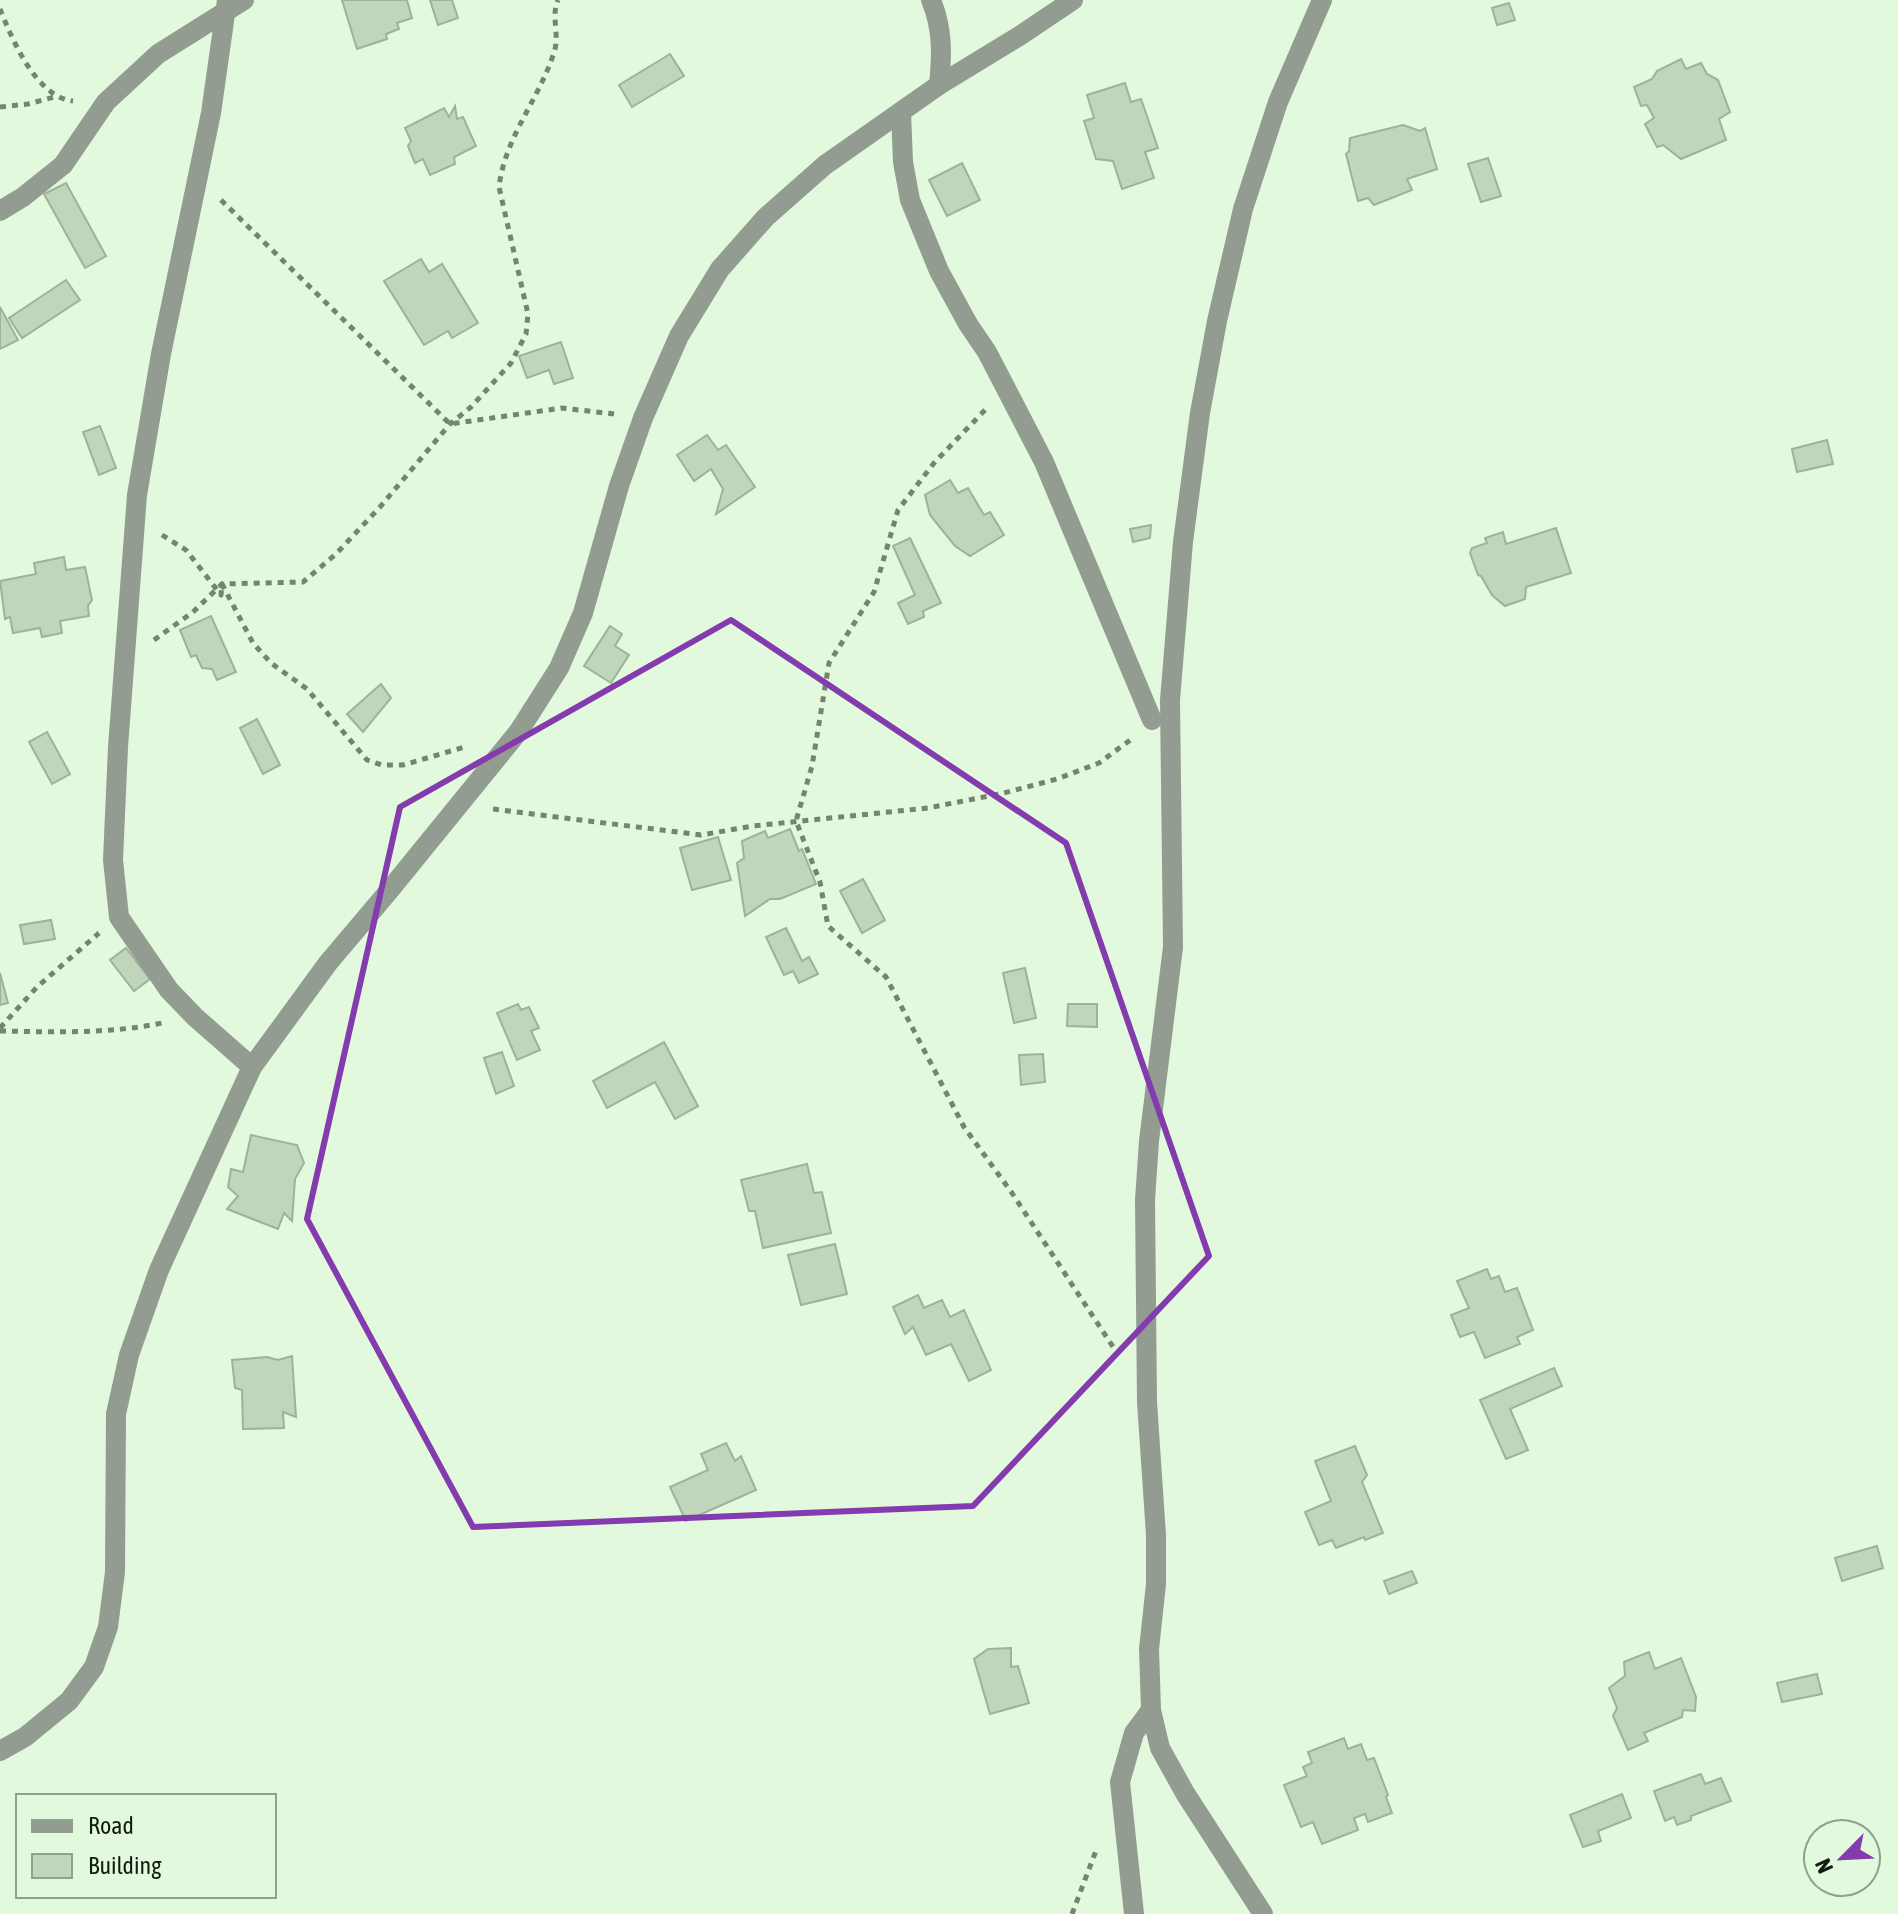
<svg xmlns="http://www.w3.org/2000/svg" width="1898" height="1914" viewBox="0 0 1898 1914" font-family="'Asap Condensed',sans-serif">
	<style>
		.building { fill: #c0d5ba; stroke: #9db298; stroke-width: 2 }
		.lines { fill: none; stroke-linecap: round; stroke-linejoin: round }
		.path { stroke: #758371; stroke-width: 5; stroke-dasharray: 6 6; stroke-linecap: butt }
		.minor { stroke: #939c90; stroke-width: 20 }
		.marked { fill: none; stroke: #833bad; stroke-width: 6; stroke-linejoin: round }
	</style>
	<rect width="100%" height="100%" fill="#e2f9dd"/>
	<!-- building -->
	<g class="building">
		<path d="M342,0H407L412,18L397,23L399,29L386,34L387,39L357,49Z"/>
		<path d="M430,0H452L458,18L438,25Z"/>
		<path d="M1509,3L1515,20L1497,25L1492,8Z"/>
		<path d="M670,54L684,76L632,107L619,85Z"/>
		<path d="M1681,59L1686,69L1701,63L1707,74L1718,80L1730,112L1719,119L1726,140L1681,159L1663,145L1657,147L1645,124L1654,118L1647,105L1641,106L1634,87L1652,79L1657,71Z"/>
		<path d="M1125,83L1131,102L1141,99L1158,148L1145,152L1154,178L1122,189L1113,161L1096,159L1084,121L1094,118L1087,95Z"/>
		<path d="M455,106L457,119L463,117L476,146L454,157L455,164L430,175L423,159L415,163L408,146L411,141L405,128L444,108L449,117Z"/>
		<path d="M1403,125L1420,131L1425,128L1437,169L1407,179L1412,190L1374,205L1368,198L1358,201L1346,154L1349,151L1350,138Z"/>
		<path d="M1488,158L1501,196L1481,202L1468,164Z"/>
		<path d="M962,163L980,200L947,216L929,180Z"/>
		<path d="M66,183L106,256L85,268L44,194Z"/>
		<path d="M421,259L429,272L442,264L478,323L452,338L448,331L424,345L384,281Z"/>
		<path d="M66,280L80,300L22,338L9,318Z"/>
		<path d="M0,307L18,340L0,349Z"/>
		<path d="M561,342L573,378L554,384L549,370L527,378L519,356Z"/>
		<path d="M100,426L116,468L99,475L83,432Z"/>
		<path d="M707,435L718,450L726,445L755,487L716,514L723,489L711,469L694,481L677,455Z"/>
		<path d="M1827,440L1833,464L1797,472L1792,449Z"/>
		<path d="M950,480L958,493L968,488L984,515L990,512L1004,535L970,556L955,546L930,515L925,495Z"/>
		<path d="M1151,525L1150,538L1133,542L1130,529Z"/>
		<path d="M1556,528L1571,573L1526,587L1525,599L1505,606L1492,595L1481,576L1478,575L1470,553L1472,548L1487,543L1485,538L1503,532L1506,544Z"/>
		<path d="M910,538L941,603L923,611L924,617L908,624L898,603L915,595L893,546Z"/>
		<path d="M64,557L66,570L85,567L92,600L88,606L89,616L60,621L62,633L42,637L40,628L13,633L10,617L5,619L0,581L36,574L34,563Z"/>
		<path d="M211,616L236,672L217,680L212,669L202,668L196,655L191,657L180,630Z"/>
		<path d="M610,626L622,634L615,646L629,655L611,683L584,666Z"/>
		<path d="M381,684L391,698L363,732L347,714Z"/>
		<path d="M257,719L280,765L263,774L240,728Z"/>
		<path d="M47,732L70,774L52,784L29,742Z"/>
		<path d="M790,829L799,851L802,849L816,884L780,899H770L745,916L737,863L744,858L742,841L765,831L768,838Z"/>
		<path d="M718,837L731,880L692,890L680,848Z"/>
		<path d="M863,879L885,920L862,933L840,891Z"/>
		<path d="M51,920L55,939L24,944L20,925Z"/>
		<path d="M786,928L802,961L809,957L818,974L799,983L793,971L784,975L766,937Z"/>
		<path d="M126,948L150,979L134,991L110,960Z"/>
		<path d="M1025,968L1036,1018L1014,1023L1003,973Z"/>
		<path d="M0,973L8,1003L0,1005Z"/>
		<path d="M518,1004L521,1010L529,1007L539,1028L531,1031L540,1050L517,1060L497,1013Z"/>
		<path d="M1068,1004H1097V1027L1067,1026Z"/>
		<path d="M664,1042L698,1106L675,1119L655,1082L607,1108L593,1081Z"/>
		<path d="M502,1052L514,1086L496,1094L484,1058Z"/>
		<path d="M1043,1054L1045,1082L1021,1085L1019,1055Z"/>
		<path d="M251,1135L297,1145L304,1163L295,1179L292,1221L284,1213L278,1229L227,1209L238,1196L228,1187L231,1169L243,1172Z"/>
		<path d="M807,1164L814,1193L822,1192L831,1233L763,1248L755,1211H749L741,1180Z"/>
		<path d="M835,1244L847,1294L801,1305L788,1255Z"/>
		<path d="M1487,1269L1491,1279L1499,1276L1505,1292L1517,1288L1533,1330L1517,1337L1520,1344L1485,1358L1474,1332L1460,1337L1451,1315L1469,1308L1457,1281Z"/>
		<path d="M918,1295L924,1308L942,1300L950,1317L964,1310L991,1370L969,1381L951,1344L926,1355L913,1327L905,1334L893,1307Z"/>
		<path d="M292,1356L296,1417L283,1412L284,1428L243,1429L242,1390L235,1388L232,1360L267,1357L278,1360Z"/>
		<path d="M1554,1368L1562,1386L1510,1409L1528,1450L1506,1459L1480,1400Z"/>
		<path d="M726,1443L735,1461L741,1456L756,1490L686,1521L670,1487L708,1470L701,1454Z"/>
		<path d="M1355,1446L1367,1475L1362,1482L1383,1533L1365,1540L1364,1537L1336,1548L1332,1540L1319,1545L1305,1512L1331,1501L1315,1461Z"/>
		<path d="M1877,1546L1883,1568L1842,1581L1835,1558Z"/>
		<path d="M1412,1571L1417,1583L1389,1594L1384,1581Z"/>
		<path d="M1011,1648V1667L1018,1666L1029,1703L990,1714L974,1659L988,1649Z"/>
		<path d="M1649,1652L1655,1669L1681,1658L1696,1697L1695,1711L1683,1710L1682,1717L1644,1733L1648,1741L1628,1750L1613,1716L1617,1708L1609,1688L1625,1676L1624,1662Z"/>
		<path d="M1817,1674L1822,1694L1782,1702L1777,1683Z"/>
		<path d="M1344,1738L1348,1749L1361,1744L1367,1760L1374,1758L1388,1795L1386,1797L1392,1813L1368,1822L1365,1814L1354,1818L1358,1830L1322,1844L1313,1822L1301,1827L1284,1785L1307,1776L1303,1767L1312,1763L1308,1752Z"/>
		<path d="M1701,1774L1705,1784L1721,1778L1731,1801L1691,1816V1820L1677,1825L1674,1817L1665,1821L1654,1791Z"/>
		<path d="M1622,1794L1631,1818L1598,1831L1601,1841L1583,1847L1570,1815Z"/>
	</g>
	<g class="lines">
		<!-- path -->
		<g class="path">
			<path d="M0,9C12,39 36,97 73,101"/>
			<path d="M0,107L28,104L58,96"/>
			<path d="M221,200L450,424L562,408L614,414"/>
			<path d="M985,410L934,463L898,510L874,592L829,663L812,766L796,821L820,882L828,926L886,977L964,1127L1012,1193L1117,1353"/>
			<path d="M162,535L186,550L221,595L222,584L253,643L271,663L307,689L367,760L382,765H403L468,746"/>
			<path d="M154,640L193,612L222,584L303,582L336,554L380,507L450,424L471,407L511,363L526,334L528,314L499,187C505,136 541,97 555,49C559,33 551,15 558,0"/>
			<path d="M493,809L701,835L753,826L928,808L1004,793L1057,779L1099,763L1133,738"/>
			<path d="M0,1028L37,987L99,933"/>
			<path d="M0,1031C54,1032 109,1034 162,1023"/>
			<path d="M1072,1914L1097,1848"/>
		</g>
		<!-- minor -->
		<g class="minor">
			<path d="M227,0L211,113L161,354L137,495L118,747L113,860L119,917L169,990L195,1017L252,1067"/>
			<path d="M931,0C943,29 942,55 939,85"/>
			<path d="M901,112L903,162L910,200L939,271L968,324L987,352L1044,462L1152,720"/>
			<path d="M0,211L23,197L63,165L106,102L158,54L244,0"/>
			<path d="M0,1751L25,1737L69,1701L94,1667L108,1627L115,1572L116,1414L129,1355L159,1270L252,1067L328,963L388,892L519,731L559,668L583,613L619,486L643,418L679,336L720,269L766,217L825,165L939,85L1021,35L1073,0"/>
			<path d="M1134,1914L1120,1782L1134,1733L1151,1710"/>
			<path d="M1263,1914L1185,1793L1160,1748L1151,1710L1149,1649L1156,1584V1535L1147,1402L1145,1200L1149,1141L1173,947L1170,700L1183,542L1200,413L1217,321L1243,209L1278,102L1322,0"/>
		</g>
	</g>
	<!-- marked area -->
	<path class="marked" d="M731,620L1066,843L1209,1256L973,1506L473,1527L307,1219L400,807Z"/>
	<!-- legend -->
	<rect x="16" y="1794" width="260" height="104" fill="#e2f9dd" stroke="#8fa08b" stroke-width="2"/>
	<rect x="32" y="1820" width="40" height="12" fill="#939c90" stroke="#8fa08b" stroke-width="2"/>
	<text x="88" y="1834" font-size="24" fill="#131a11">Road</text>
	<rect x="32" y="1854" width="40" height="24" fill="#c0d5ba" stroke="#8fa08b" stroke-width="2"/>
	<text x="88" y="1874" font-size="24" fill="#131a11">Building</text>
	<!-- north arrow -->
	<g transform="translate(1842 1858) rotate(246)"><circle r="38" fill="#e2f9dd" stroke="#8fa08b" stroke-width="2"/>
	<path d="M0-6L14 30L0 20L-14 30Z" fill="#833bad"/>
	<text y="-12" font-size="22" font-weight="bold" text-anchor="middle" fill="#131a11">N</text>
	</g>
</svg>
